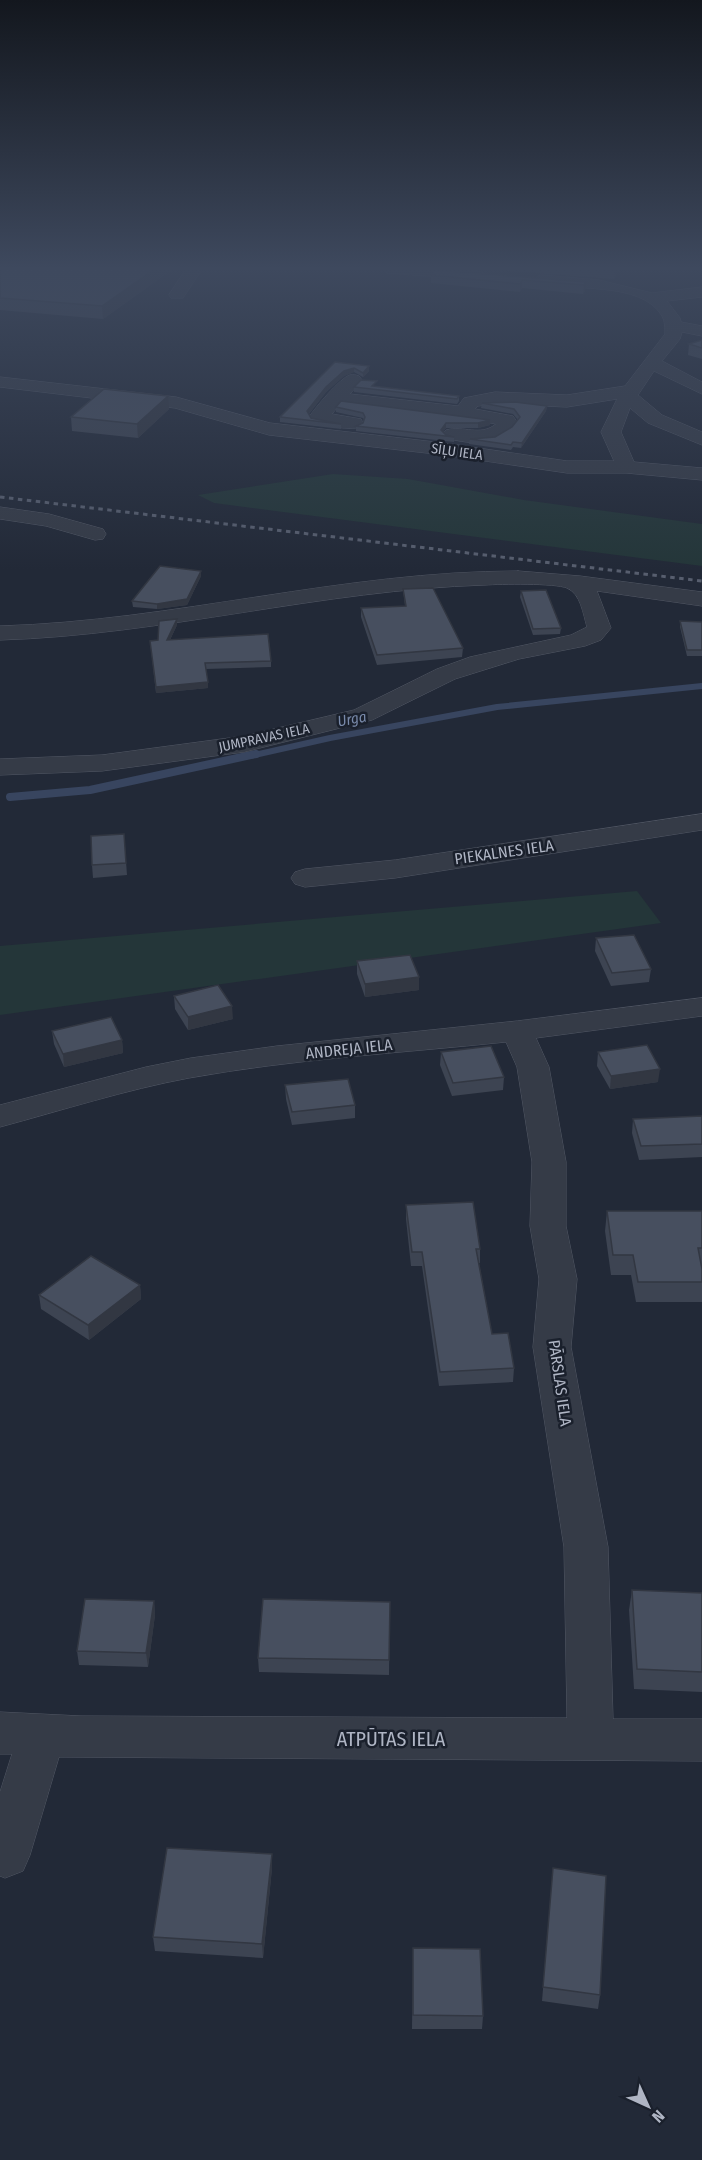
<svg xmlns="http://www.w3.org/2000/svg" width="702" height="2160" viewBox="0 0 702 2160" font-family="'Fira Sans Condensed',sans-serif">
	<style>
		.green { fill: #243639 }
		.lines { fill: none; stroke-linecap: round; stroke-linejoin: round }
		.stream-far1 { stroke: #38455f; stroke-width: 6 }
		.stream { stroke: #38455f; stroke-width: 8 }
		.minor-casing { stroke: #525865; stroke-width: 1 }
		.minor { fill: #353b47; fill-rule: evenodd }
		.rail { stroke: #575e6e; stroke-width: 3; stroke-dasharray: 4.5 4.5; stroke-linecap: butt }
		.wall { fill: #3d4452 }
		.shaded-wall { fill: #323742 }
		.building { fill: #474f5f; stroke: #323742; stroke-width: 1.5 }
		.labels { text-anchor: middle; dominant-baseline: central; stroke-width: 5; stroke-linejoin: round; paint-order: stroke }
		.far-street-label { font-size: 14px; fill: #afb5c4; stroke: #1a202c }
		.far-water-label { font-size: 15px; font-style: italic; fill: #798aaa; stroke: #1a202c }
		.street-label { font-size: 16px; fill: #afb5c4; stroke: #1a202c }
		.near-street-label { font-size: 20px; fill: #afb5c4; stroke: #1a202c }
	</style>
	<rect width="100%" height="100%" fill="#222937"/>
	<!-- green -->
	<g class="green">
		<path d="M333,474L408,479L524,500L702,524V566L214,503L198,495Z"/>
		<path d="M637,891L661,923L0,1015V946Z"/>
	</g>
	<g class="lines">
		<!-- stream-far1 -->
		<path class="stream-far1" d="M250,756L330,738L497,707L702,686"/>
		<!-- stream -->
		<path class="stream" d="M10,797L90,790L256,754"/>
		<defs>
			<g id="minor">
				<path d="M187,268H203L183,298H171L169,295Z"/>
				<path d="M380,268C398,267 477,265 486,275L478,280L388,273Z"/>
				<path d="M541,275L599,280L652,293L702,287V297L667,301L680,318L681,322L702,326V336L682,332L680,339L662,361L702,382V394L654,371L638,395L662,415L702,432V445L648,423L630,408L621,432L634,462L702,468V480L626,473H567L444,455L269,435L175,408L0,387V377L176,397L270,423L444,443L567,461H614L601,432L617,399L567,407L495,404L478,406L475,409L513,416L517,422C500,447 473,445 446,438L443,434L446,430C464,425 480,437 496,424L463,418L340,404L332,414L361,419L363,423L361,427C346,431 326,425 311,421L309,417C315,408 340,378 350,375C354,374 355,375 359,376L362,380L350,394L458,406L464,398L495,392L567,395L625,386L665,334C665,329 665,321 662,316C641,280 570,292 535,283L533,280Z"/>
				<path d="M0,507L49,514L103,529L106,534L103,539L95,540L46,526L0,519Z"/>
				<path d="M518,571L580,576L702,592V606L597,591L611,628L601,640L585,646L519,659L455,679L372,720L244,752L102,771L0,775V759L102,755L244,736L354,710L437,669L470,657L571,635L587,627C583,614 581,594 567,588C555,583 500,584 485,585C322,590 163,635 0,640V626C174,621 344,571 518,571Z"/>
				<path d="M702,814V830L395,878L305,887L295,884L291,878L295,872L305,869L395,860Z"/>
				<path d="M702,998V1016L536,1038L549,1067L566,1162V1226L577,1279L571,1347L608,1547L613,1719H702V1761L59,1757L30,1855L23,1871L5,1878L0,1876V1792L12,1754H0V1712L81,1716L567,1718L564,1547L533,1347L539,1279L530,1226L532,1162L517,1067L506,1042C401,1053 294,1059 189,1078C125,1090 63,1110 0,1127V1105L146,1067L191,1058L277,1046L517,1021Z"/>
			</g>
		</defs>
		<!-- minor casing -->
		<use href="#minor" class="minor-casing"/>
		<!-- minor -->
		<use href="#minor" class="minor"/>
		<!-- rail -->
		<path class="rail" d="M0,497L702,581"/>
	</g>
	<!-- wall -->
	<g class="wall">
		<path d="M0,268H173V269L103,319L0,310Z"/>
		<path d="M472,268H620L614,279Z"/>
		<path d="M431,275L586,282L585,291L583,294L522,288L520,292L431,283Z"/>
		<path d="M702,340V359L688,355L689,344Z"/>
		<path d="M335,362L369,371L363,377L354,372L344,376L326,392L309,414L311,418L341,424V429L280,422V417Z"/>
		<path d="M377,386L376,387L459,396V401L457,404L354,392V387Z"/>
		<path d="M341,401L490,425L478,428H446L443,432L446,435L454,437V442L356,431V426L363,423L364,420L363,418L336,412V407Z"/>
		<path d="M482,403L547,406L546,411L521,448L513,447L511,450L469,444L470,439L495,437L512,427L518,420L513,414L481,408Z"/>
		<path d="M169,409L138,438L72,431L71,417Z"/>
		<path d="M201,576L187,605L157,609L133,607L132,601Z"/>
		<path d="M403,589L463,648L462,657L377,665L361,617V608L405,606Z"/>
		<path d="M521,591L561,628L560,634L533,635L520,597Z"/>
		<path d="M680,621L702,622V656H687L680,627Z"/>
		<path d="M177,625L170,640L271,661V667L206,669L208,688L156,693L150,641L158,640Z"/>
		<path d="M124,834L127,875L93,878L92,865Z"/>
		<path d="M596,938L651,969L649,982L611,986L595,951Z"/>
		<path d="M357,961L419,977V990L365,997L357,974Z"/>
		<path d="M174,996L233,1019L188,1030L175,1009Z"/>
		<path d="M52,1031L122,1040L123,1053L64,1067L54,1044Z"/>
		<path d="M441,1052L504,1077L503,1090L452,1096L440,1065Z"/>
		<path d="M598,1052L658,1082L610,1089L597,1066Z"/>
		<path d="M285,1085L355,1105V1118L292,1125L286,1099Z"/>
		<path d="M702,1116V1157L639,1160L632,1133L633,1119Z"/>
		<path d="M406,1205L480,1249V1263H479L492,1334L514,1368L513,1382L439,1386L422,1266H411L406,1219Z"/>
		<path d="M607,1211H702V1302H636L631,1275H611L605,1231Z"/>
		<path d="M140,1285L141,1299L89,1340L41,1309L39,1295Z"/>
		<path d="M632,1590L702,1593V1692L634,1689L629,1610Z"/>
		<path d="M154,1601L155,1615L148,1667L79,1665L77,1651Z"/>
		<path d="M390,1602L389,1675L259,1672L258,1658Z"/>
		<path d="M272,1854V1868L263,1958L155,1951L153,1937Z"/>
		<path d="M553,1868L600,1995L598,2009L542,2001Z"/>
		<path d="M413,1948L483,2016L482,2029H412Z"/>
	</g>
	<!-- shaded-wall -->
	<g class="shaded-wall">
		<path d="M156,268H173V269L103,319L102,306Z"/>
		<path d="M616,268H620L614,279L615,270Z"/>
		<path d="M522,280V288L520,292V284Z"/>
		<path d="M586,282L585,291L583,294L584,285Z"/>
		<path d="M369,366V371L363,377V373Z"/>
		<path d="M354,368V372L344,376L326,392L307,416V411L326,387L344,371Z"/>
		<path d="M168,396L169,409L138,438L137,424Z"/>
		<path d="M547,406L546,411L521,448L522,443Z"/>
		<path d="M490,420V425L478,428V423Z"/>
		<path d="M446,423V428L441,435V430Z"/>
		<path d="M201,571V576L187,605L157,609V604Z"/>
		<path d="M177,619V625L167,646V640Z"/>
		<path d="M208,682V688L156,693V687Z"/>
		<path d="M419,977V990L365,997V984Z"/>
		<path d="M232,1006L233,1019L188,1030V1017Z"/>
		<path d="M122,1040L123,1053L64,1067L63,1054Z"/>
		<path d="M660,1069L658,1082L610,1089L611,1076Z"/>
		<path d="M140,1285L141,1299L89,1340L88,1325Z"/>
		<path d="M154,1601L155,1615L148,1667L146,1653Z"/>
		<path d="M272,1854V1868L263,1958L262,1944Z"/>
	</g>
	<!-- building -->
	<g class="building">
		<path d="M0,268L7,269L8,268H156L102,306L0,298Z"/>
		<path d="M584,268H616L615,270Z"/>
		<path d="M434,270L586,282L584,285L522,280L520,284L431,275Z"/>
		<path d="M702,340V348L689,344Z"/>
		<path d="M335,362L369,366L363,373L354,368L344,371L326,387L307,411L311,418L341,424L280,417Z"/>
		<path d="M361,380L377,381L372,386L459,396L457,399L354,387Z"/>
		<path d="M104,389L168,396L137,424L71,417Z"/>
		<path d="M341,401L490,420L478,423H446L441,430L446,435L454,437L356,426L363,423L365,417L363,413L336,407Z"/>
		<path d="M515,402L547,406L522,443L513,442L511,445L470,439L495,437L512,427L520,417L514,409L482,403Z"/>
		<path d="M160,566L201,571L187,599L157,604L132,601Z"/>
		<path d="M433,588L463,648L377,655L361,608L406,606L403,589Z"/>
		<path d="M546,590L561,628L533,629L521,591Z"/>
		<path d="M177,619L167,640L268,634L271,661L205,663L208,682L156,687L150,641L158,640L159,621Z"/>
		<path d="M680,621L702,622V650H687Z"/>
		<path d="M124,834L126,863L92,865L91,836Z"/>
		<path d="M634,935L651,969L612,973L596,938Z"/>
		<path d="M410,955L419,977L365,984L357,961Z"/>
		<path d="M218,985L232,1006L188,1017L174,996Z"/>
		<path d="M111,1017L122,1040L63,1054L52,1031Z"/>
		<path d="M647,1045L660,1069L611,1076L598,1052Z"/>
		<path d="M491,1046L504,1077L453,1083L441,1052Z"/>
		<path d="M348,1079L355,1105L292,1112L285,1085Z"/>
		<path d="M702,1116V1144L641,1146L633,1119Z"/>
		<path d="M473,1202L480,1249H476L492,1334L508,1333L514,1368L440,1372L422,1252H412L406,1205Z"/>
		<path d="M607,1211H702V1248H698L702,1269V1282H638L633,1255H613Z"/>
		<path d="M91,1256L140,1285L88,1325L39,1295Z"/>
		<path d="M632,1590L702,1593V1672L637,1669Z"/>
		<path d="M85,1599L154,1601L146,1653L77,1651Z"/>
		<path d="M263,1599L390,1602L389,1660L258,1658Z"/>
		<path d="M167,1848L272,1854L262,1944L153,1937Z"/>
		<path d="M553,1868L606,1876L600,1995L543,1987Z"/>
		<path d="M413,1948L480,1949L483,2016L413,2015Z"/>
	</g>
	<!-- sky -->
	<linearGradient id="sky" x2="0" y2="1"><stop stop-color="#13171e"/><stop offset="0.47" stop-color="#3e495e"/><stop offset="1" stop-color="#3e495e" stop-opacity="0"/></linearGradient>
	<rect width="702" height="570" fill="url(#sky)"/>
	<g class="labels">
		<!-- far-street labels -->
		<g class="far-street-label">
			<text transform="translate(457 452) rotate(8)">SĪĻU IELA</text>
			<text transform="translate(264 738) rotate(-12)">JUMPRAVAS IELA</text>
		</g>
		<!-- far-water labels -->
		<g class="far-water-label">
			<text transform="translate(352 719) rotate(-10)">Urga</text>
		</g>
		<!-- street labels -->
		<g class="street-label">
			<text transform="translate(504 852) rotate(-8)">PIEKALNES IELA</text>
			<text transform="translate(349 1049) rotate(-6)">ANDREJA IELA</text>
			<text transform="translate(560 1383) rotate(82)">PĀRSLAS IELA</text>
		</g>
		<!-- near-street labels -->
		<g class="near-street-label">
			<text x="391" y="1739">ATPŪTAS IELA</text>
		</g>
	</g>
	<!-- north arrow -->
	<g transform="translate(648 2106) rotate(135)" stroke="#1a202c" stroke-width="4.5" paint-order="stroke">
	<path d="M0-4.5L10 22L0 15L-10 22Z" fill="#afb5c4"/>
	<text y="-9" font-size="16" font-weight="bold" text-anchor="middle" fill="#afb5c4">N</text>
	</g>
</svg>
